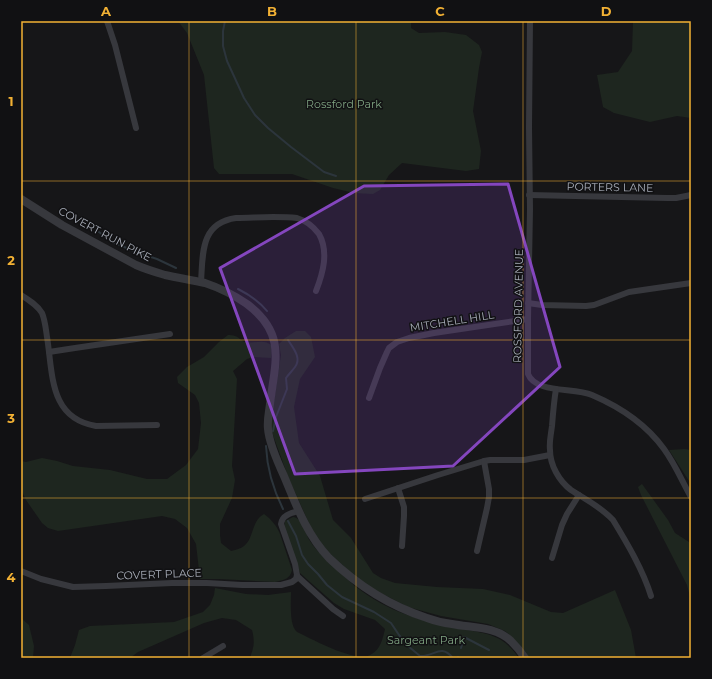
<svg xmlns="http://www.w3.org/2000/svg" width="712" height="679" viewBox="0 0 712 679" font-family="Montserrat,sans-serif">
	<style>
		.green { fill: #1e261f }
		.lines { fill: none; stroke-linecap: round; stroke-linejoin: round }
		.stream { stroke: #2c353c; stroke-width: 2 }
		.minor { stroke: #37383d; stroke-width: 6 }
		.tertiary { stroke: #37383d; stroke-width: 8 }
		.marked { fill: #8446be; fill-opacity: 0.2; stroke: #8446be; stroke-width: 3; stroke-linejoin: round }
		.grid { fill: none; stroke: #f2b134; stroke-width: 1; stroke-opacity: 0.55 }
		.labels { text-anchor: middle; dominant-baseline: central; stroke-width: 3; stroke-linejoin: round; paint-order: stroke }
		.park-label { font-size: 11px; fill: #7fa381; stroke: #111113 }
		.street-label { font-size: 11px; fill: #a8adb8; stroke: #111113 }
		.neatline { fill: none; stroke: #f2b134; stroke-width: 1.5 }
		.grid-label { font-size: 13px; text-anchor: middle; font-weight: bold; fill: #f2b134 }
	</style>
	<rect width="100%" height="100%" fill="#161618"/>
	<!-- green -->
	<g class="green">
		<path d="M178,21H411V28L419,33L445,32L466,35L479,45L482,52L479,68L473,111L481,151L479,169L466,171L402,163L389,175L380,190L373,194L354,193L333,188L292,174H219L214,168L204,75L187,33Z"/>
		<path d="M644,21H691V118L677,116L650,122L614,113L603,107L597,75L618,72L632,51L633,22Z"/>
		<path d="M296,331H305L311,337L315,357L300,379L294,407L299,443L320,476L333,520L351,538L373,573L381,578L395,583L437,587L483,589L510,595L551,612L563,613L615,590L631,630L636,658H530L512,637L505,631L488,624L441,616L408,607L371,588L349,571L325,549L312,530L289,479L270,427L281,355L279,344L285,338Z"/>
		<path d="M228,335C230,335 233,335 235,336C239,337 242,342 246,342C256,344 264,338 272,346L271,358L253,357L247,359L233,371L237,379L232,466L235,480L232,498L220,524V535L221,543L231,551C235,550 240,549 244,546C254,539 251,521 264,514C271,519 277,526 280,534L292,570C290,579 284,580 275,582L219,579H200L196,544L187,528L175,519L162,516L58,531L48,528L42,523L26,500L21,489V461L26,462L42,458L57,461L73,466L110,470L147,479H167L186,465L198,449L201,423L199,403L195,395L178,383L177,377L187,367L204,357L219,342Z"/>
		<path d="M685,449L691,450V484L669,450Z"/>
		<path d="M642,484L668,520L675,533L689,542L691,545V601L687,585L641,495L638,487Z"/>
		<path d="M293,517C303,518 305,533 310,541C317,552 331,564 341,573C347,579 353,585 359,589C372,599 390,609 405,614C431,624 460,628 487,634C503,639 509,645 519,658H250C254,646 255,642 252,630L236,620L222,618L204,623L138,652L130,658H70L75,645L79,630L90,626L174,622L203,612L210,605L214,595L215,588L246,594L268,595L291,592C291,603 289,625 297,632C312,639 355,663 370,655C380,651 383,638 385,629L375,620L344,609L334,603L310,582L300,573L284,526L285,521Z"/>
		<path d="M21,618L29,625L34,646L33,658H21Z"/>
	</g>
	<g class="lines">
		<!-- stream -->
		<g class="stream">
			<path d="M225,21L223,31V46L227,61L244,98L255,115L268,128L291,147L324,172L336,176"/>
			<path d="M99,232L112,242L134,251"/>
			<path d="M142,254L157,259L176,268"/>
			<path d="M238,289C250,295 259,301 267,311"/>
			<path d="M273,431L276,417L287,389L286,378C289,374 292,371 295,367C302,358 293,348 288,340"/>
			<path d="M266,446C267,469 273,489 283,509"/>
			<path d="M288,521L296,536L302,555L308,564L318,574L327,585L342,597L374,612L391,623L399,635L408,646L420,656C435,657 440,643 453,658"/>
			<path d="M461,648L464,637L489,650"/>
			<path d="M458,658V657"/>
		</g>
		<!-- minor -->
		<g class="minor">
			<path d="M107,21L115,45L136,128"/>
			<path d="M530,21L529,127L530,209L528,319V374C536,394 574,387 592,395C620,407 646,424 664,449C675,464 682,481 691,497"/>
			<path d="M529,195L667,198H676L691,195"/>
			<path d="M201,282C203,254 200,223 236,218C248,218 260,217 273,217C281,217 289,217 297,218C307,221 313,226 319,234C329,252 323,273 316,291"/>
			<path d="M21,295C29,300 37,305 42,313C45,320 46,330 47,337C53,374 49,418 96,426L157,425"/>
			<path d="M528,303L542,305L586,306L594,305L629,292L691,283"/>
			<path d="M49,352L75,348L170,334"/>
			<path d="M556,389C554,401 553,413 552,426C551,434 549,442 550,450C550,465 559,481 571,490C586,500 600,506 613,520C627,543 643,570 651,596"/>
			<path d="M369,398L380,368L387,352L389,348L397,342L409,338L434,333L528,319"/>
			<path d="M398,488L404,507V516L402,546"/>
			<path d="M365,499L438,475L484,461L490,460H524L550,455"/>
			<path d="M477,551L487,508L489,497V489L484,461"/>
			<path d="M552,558L562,525L567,514L579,495"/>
			<path d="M21,571L41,579L73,587L106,586L172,583H207L242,585H281L292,582L296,579L297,575L295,564L281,524C282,515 291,513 299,511"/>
			<path d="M297,576L333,609L343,616"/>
			<path d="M203,658L223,646"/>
		</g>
		<!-- tertiary -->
		<path class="tertiary" d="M21,199L62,225L136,265C145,269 155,272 165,275C178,278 192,280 205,283C220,288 234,295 247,304C287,334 275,362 270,404C269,412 267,420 268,429C269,442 278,463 284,476C296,505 307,535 329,558C357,585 390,606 427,618C435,621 444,623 452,624C472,628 495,626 511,641C516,646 521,652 525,658"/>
	</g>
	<!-- marked area -->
	<path class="marked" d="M508,184L560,367L453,466L295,474L220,268L364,186Z"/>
	<!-- grid -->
	<path class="grid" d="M189,21V658M356,21V658M523,21V658M21,181H691M21,340H691M21,498H691"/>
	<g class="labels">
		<!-- park labels -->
		<g class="park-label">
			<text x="344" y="104">Rossford Park</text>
			<text x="426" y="640">Sargeant Park</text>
		</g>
		<!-- street labels -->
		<g class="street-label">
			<text transform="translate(610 187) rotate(1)">PORTERS LANE</text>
			<text transform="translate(105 234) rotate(28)">COVERT RUN PIKE</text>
			<text transform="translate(518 306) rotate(-89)">ROSSFORD AVENUE</text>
			<text transform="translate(452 321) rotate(-9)">MITCHELL HILL</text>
			<text transform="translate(159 574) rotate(-2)">COVERT PLACE</text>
		</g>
	</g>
	<!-- border -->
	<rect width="712" height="679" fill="none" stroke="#111113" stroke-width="44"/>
	<rect x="22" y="22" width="668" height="635" class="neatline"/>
	<g class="grid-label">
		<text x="106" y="16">A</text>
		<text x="272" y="16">B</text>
		<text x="440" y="16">C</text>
		<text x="606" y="16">D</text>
		<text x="11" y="106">1</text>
		<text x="11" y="265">2</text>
		<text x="11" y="423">3</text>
		<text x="11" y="582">4</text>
	</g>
</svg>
